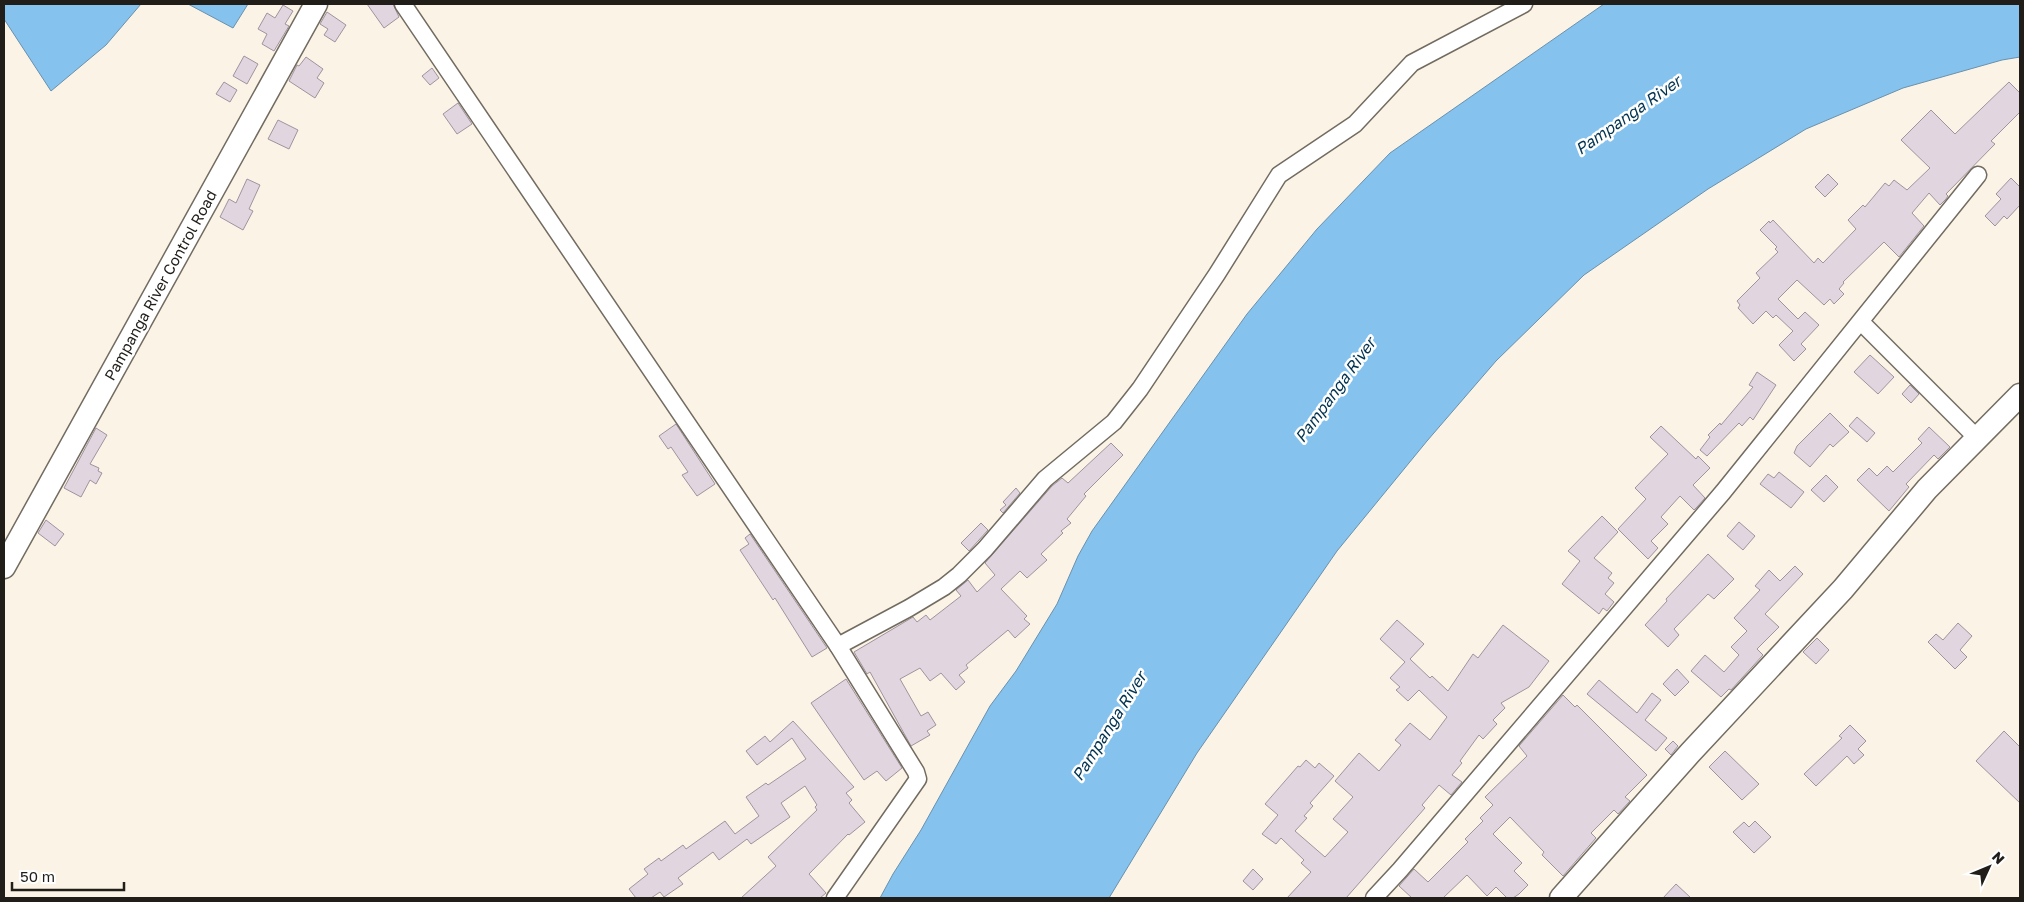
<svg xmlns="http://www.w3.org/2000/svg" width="2024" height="902" viewBox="0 0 2024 902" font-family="'Golos Text',sans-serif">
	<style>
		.water { fill: #86c2ee; stroke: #6891ae }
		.building { fill: #e1d5e0; stroke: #9f949e }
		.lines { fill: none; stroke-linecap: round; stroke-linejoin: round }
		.street-casing { stroke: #726b60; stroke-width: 19 }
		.secondary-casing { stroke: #726b60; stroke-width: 25 }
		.street { stroke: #fff; stroke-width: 16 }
		.secondary { stroke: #fff; stroke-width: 22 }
		.labels { text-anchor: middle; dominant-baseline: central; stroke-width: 5; stroke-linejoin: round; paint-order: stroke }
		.street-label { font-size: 15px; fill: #211e1a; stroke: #fff }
		.water-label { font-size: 16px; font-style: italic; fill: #013350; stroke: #fff }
	</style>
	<rect width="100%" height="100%" fill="#fbf3e6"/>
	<!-- water -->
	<g class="water">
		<path d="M4,4H141L106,45L51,91L4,19Z"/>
		<path d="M188,4H248L233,28Z"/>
		<path d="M1604,4H2020V57L2002,60L1903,88L1806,129L1708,189L1584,275L1496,361L1427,441L1337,551L1197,753L1109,898H880L893,874L921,830L990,706L1016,671L1057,604L1078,556L1092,531L1247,314L1317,229L1390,153Z"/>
	</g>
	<!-- building -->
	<g class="building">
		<path d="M367,4H393L399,17L384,28Z"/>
		<path d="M283,5L293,11L285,24L289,26L274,51L262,44L267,34L258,29L267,13L275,18Z"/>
		<path d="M327,12L346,25L335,42L324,35L328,29L320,24Z"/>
		<path d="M244,56L258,64L247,84L233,76Z"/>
		<path d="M306,57L323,69L317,78L324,83L315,98L289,81L297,65L299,66Z"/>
		<path d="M432,68L439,78L430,85L422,76Z"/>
		<path d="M224,82L237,90L230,102L216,94Z"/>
		<path d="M2009,82L2020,93V112L1991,141L1995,144L1946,194L1948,196L1946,199L1940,205L1929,193L1912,213L1924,226L1899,257L1884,242L1843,282L1844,283L1839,289L1844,294L1834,304L1830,299L1824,305L1797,280L1778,299L1798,319L1805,312L1819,325L1801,344L1806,349L1794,361L1779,345L1793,331L1776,315L1773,318L1766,311L1753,324L1738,308L1740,305L1737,301L1760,278L1756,273L1778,252L1775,249L1777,247L1760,230L1769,221L1770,223L1773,220L1814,263L1818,258L1823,263L1856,229L1848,220L1863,205L1865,207L1885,183L1889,186L1894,180L1907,190L1930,168L1901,140L1931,110L1955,134Z"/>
		<path d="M458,103L472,124L457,134L443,114Z"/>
		<path d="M278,120L298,130L289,149L268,139Z"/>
		<path d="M1828,174L1838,184L1825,197L1815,187Z"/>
		<path d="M2011,178L2020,187V205L2007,219L2004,216L1995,226L1985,216L2001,199L1996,194Z"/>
		<path d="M247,179L260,185L249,209L253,211L243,230L220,217L229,199L236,203Z"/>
		<path d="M1870,355L1894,377L1878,394L1854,372Z"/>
		<path d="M1757,372L1776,385L1753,420L1750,417L1742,426L1739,423L1707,456L1700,450L1710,437L1708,435L1720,423L1721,425L1753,387L1749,385Z"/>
		<path d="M1910,385L1919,394L1911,403L1902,394Z"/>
		<path d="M1830,413L1849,432L1833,447L1830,444L1810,467L1794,453L1797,446Z"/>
		<path d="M1857,417L1875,433L1867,442L1849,426Z"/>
		<path d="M676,424L715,484L697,496L682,475L688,472L671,447L668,449L659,436Z"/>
		<path d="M1661,426L1696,459L1698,456L1710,468L1693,485L1705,498L1697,507L1694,510L1680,496L1661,517L1668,524L1651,541L1658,548L1648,559L1618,529L1646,499L1635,488L1668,454L1650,437Z"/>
		<path d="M1929,427L1950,447L1938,459L1934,455L1906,484L1909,487L1889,511L1857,480L1869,468L1877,476L1887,466L1893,472L1922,443L1918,439Z"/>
		<path d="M96,428L107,435L90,464L99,468L98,471L102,473L96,484L90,480L81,497L64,488Z"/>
		<path d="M1111,443L1123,455L1084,494L1086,496L1067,519L1071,523L1061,531L1063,533L1041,554L1047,560L1027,578L1020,571L1001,589L1027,616L1024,619L1030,624L1015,638L1008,630L966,665L968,668L959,675L965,682L956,690L941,673L930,681L920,668L900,679L921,716L928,712L936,725L927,731L930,735L911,746L870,672L867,674L854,652L913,617L917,622L926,615L930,620L961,596L956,590L968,580L977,592L995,575L985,563L1052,486L1062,478L1068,483Z"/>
		<path d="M1779,472L1804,492L1791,508L1760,484L1768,474L1774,478Z"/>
		<path d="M1826,475L1838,487L1824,502L1811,490Z"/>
		<path d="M1016,488L1020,493L1003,513L1000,510L1006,505L1003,502Z"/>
		<path d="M1602,516L1618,532L1594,558L1612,573L1608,578L1614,583L1605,594L1614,602L1607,611L1603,608L1599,614L1562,584L1580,561L1568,551Z"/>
		<path d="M46,520L64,534L55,546L38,533Z"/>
		<path d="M1739,522L1755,536L1743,550L1727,536Z"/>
		<path d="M981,523L988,530L969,551L961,543Z"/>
		<path d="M750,534L827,648L812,657L775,598L773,600L740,550L749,544L745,538Z"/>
		<path d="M1708,554L1734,579L1714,599L1708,594L1674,629L1679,635L1668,647L1645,625L1667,601L1666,599Z"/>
		<path d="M1795,566L1803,574L1765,614L1779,627L1757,649L1763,655L1731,690L1729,689L1721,697L1691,671L1705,655L1724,672L1739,655L1731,647L1747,631L1734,618L1760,590L1755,586L1769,570L1780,581Z"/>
		<path d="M1397,620L1424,644L1410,659L1430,678L1432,676L1448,691L1473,654L1478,658L1503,625L1549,661L1529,687L1501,703L1505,708L1493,720L1497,724L1483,739L1479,735L1460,761L1462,763L1452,775L1462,782L1451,795L1439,785L1422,805L1425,808L1346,898H1287L1311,872L1301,863L1304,860L1281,838L1276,844L1262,834L1278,815L1265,804L1298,766L1300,767L1306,760L1315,768L1319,763L1334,776L1310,803L1313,806L1304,816L1307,818L1295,831L1325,857L1348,832L1333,819L1353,797L1335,781L1359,753L1379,771L1401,745L1395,740L1410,723L1430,740L1447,717L1419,690L1408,701L1396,690L1400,687L1390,678L1405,662L1380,639Z"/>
		<path d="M1958,623L1972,636L1960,650L1967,657L1955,669L1928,642L1936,634L1943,640Z"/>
		<path d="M1817,638L1829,650L1816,664L1803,652Z"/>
		<path d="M1677,669L1689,682L1675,696L1663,684Z"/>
		<path d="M846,679L902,768L886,781L877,771L864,780L811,703Z"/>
		<path d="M1599,680L1637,713L1652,693L1661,700L1645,720L1667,738L1656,751L1587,694Z"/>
		<path d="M1563,695L1575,707L1577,705L1647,775L1625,797L1630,801L1618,814L1614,810L1591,833L1596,838L1563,876L1542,855L1544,852L1510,817L1493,834L1522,863L1514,871L1528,885L1519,894L1513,898H1507L1496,887L1487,896L1467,875L1443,898H1412L1399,886L1414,869L1428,882L1468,842L1465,839L1483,821L1480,818L1493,805L1485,797L1527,756L1519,746Z"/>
		<path d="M793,721L854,787L846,793L852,800L849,803L865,822L849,835L848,834L809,874L826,893L820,898H741L776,866L768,857L817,810L815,807L817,805L805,786L781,803L790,817L751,844L747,839L719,860L713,852L678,878L683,884L664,897L660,892L651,898H636L629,889L648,874L644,869L659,858L661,861L683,845L686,849L725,821L735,834L759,816L746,797L766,783L768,785L806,759L792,738L757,765L746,751L765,736L770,742Z"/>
		<path d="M1850,725L1866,741L1858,749L1864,755L1854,764L1847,756L1816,786L1804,774L1842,738L1839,736Z"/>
		<path d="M2004,731L2020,747V803L1976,761Z"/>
		<path d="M1673,741L1678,746L1671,755L1665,749Z"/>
		<path d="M1725,751L1759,784L1742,800L1709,767Z"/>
		<path d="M1755,821L1771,837L1754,853L1733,832L1744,822L1749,827Z"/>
		<path d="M1253,869L1263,879L1253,890L1243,881Z"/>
		<path d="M1676,884L1691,898H1663Z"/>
	</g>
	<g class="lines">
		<defs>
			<g id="street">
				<path d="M403,4L838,646L916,772L918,779L835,898"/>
				<path d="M1861,322L1977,438"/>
				<path d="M838,646L909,608L944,587L959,575L985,549L1045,479L1114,422L1140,389L1217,274L1279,175L1355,124L1412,63L1524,4"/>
				<path d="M1374,898L1400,870L1723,492L1978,175"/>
			</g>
			<g id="secondary">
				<path d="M4,567L316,4"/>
				<path d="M1561,898L1690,753L1843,589L1927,489L2020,395"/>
			</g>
		</defs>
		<!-- street casing -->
		<use href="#street" class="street-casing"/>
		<!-- secondary casing -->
		<use href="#secondary" class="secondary-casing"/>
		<!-- street -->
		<use href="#street" class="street"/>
		<!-- secondary -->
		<use href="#secondary" class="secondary"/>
	</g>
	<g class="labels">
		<!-- street labels -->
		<g class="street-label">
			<text transform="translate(160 285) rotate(-61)">Pampanga River Control Road</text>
		</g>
		<!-- water labels -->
		<g class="water-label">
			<text transform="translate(1628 115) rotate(-35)">Pampanga River</text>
			<text transform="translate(1335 390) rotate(-54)">Pampanga River</text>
			<text transform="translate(1109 726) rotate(-58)">Pampanga River</text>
		</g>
	</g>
	<!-- border -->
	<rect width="2024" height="902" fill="none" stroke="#211e1a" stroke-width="10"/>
	<!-- north arrow -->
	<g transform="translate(1989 867) rotate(46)" stroke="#ffffff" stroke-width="4" paint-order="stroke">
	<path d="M0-4L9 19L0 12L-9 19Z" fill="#211e1a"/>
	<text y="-8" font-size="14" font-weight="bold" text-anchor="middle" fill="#211e1a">N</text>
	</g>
	<!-- scale -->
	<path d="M12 882v8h112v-8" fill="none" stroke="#211e1a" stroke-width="2.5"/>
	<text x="20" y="882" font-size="15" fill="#211e1a" stroke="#ffffff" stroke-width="4" paint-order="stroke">50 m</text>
</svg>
